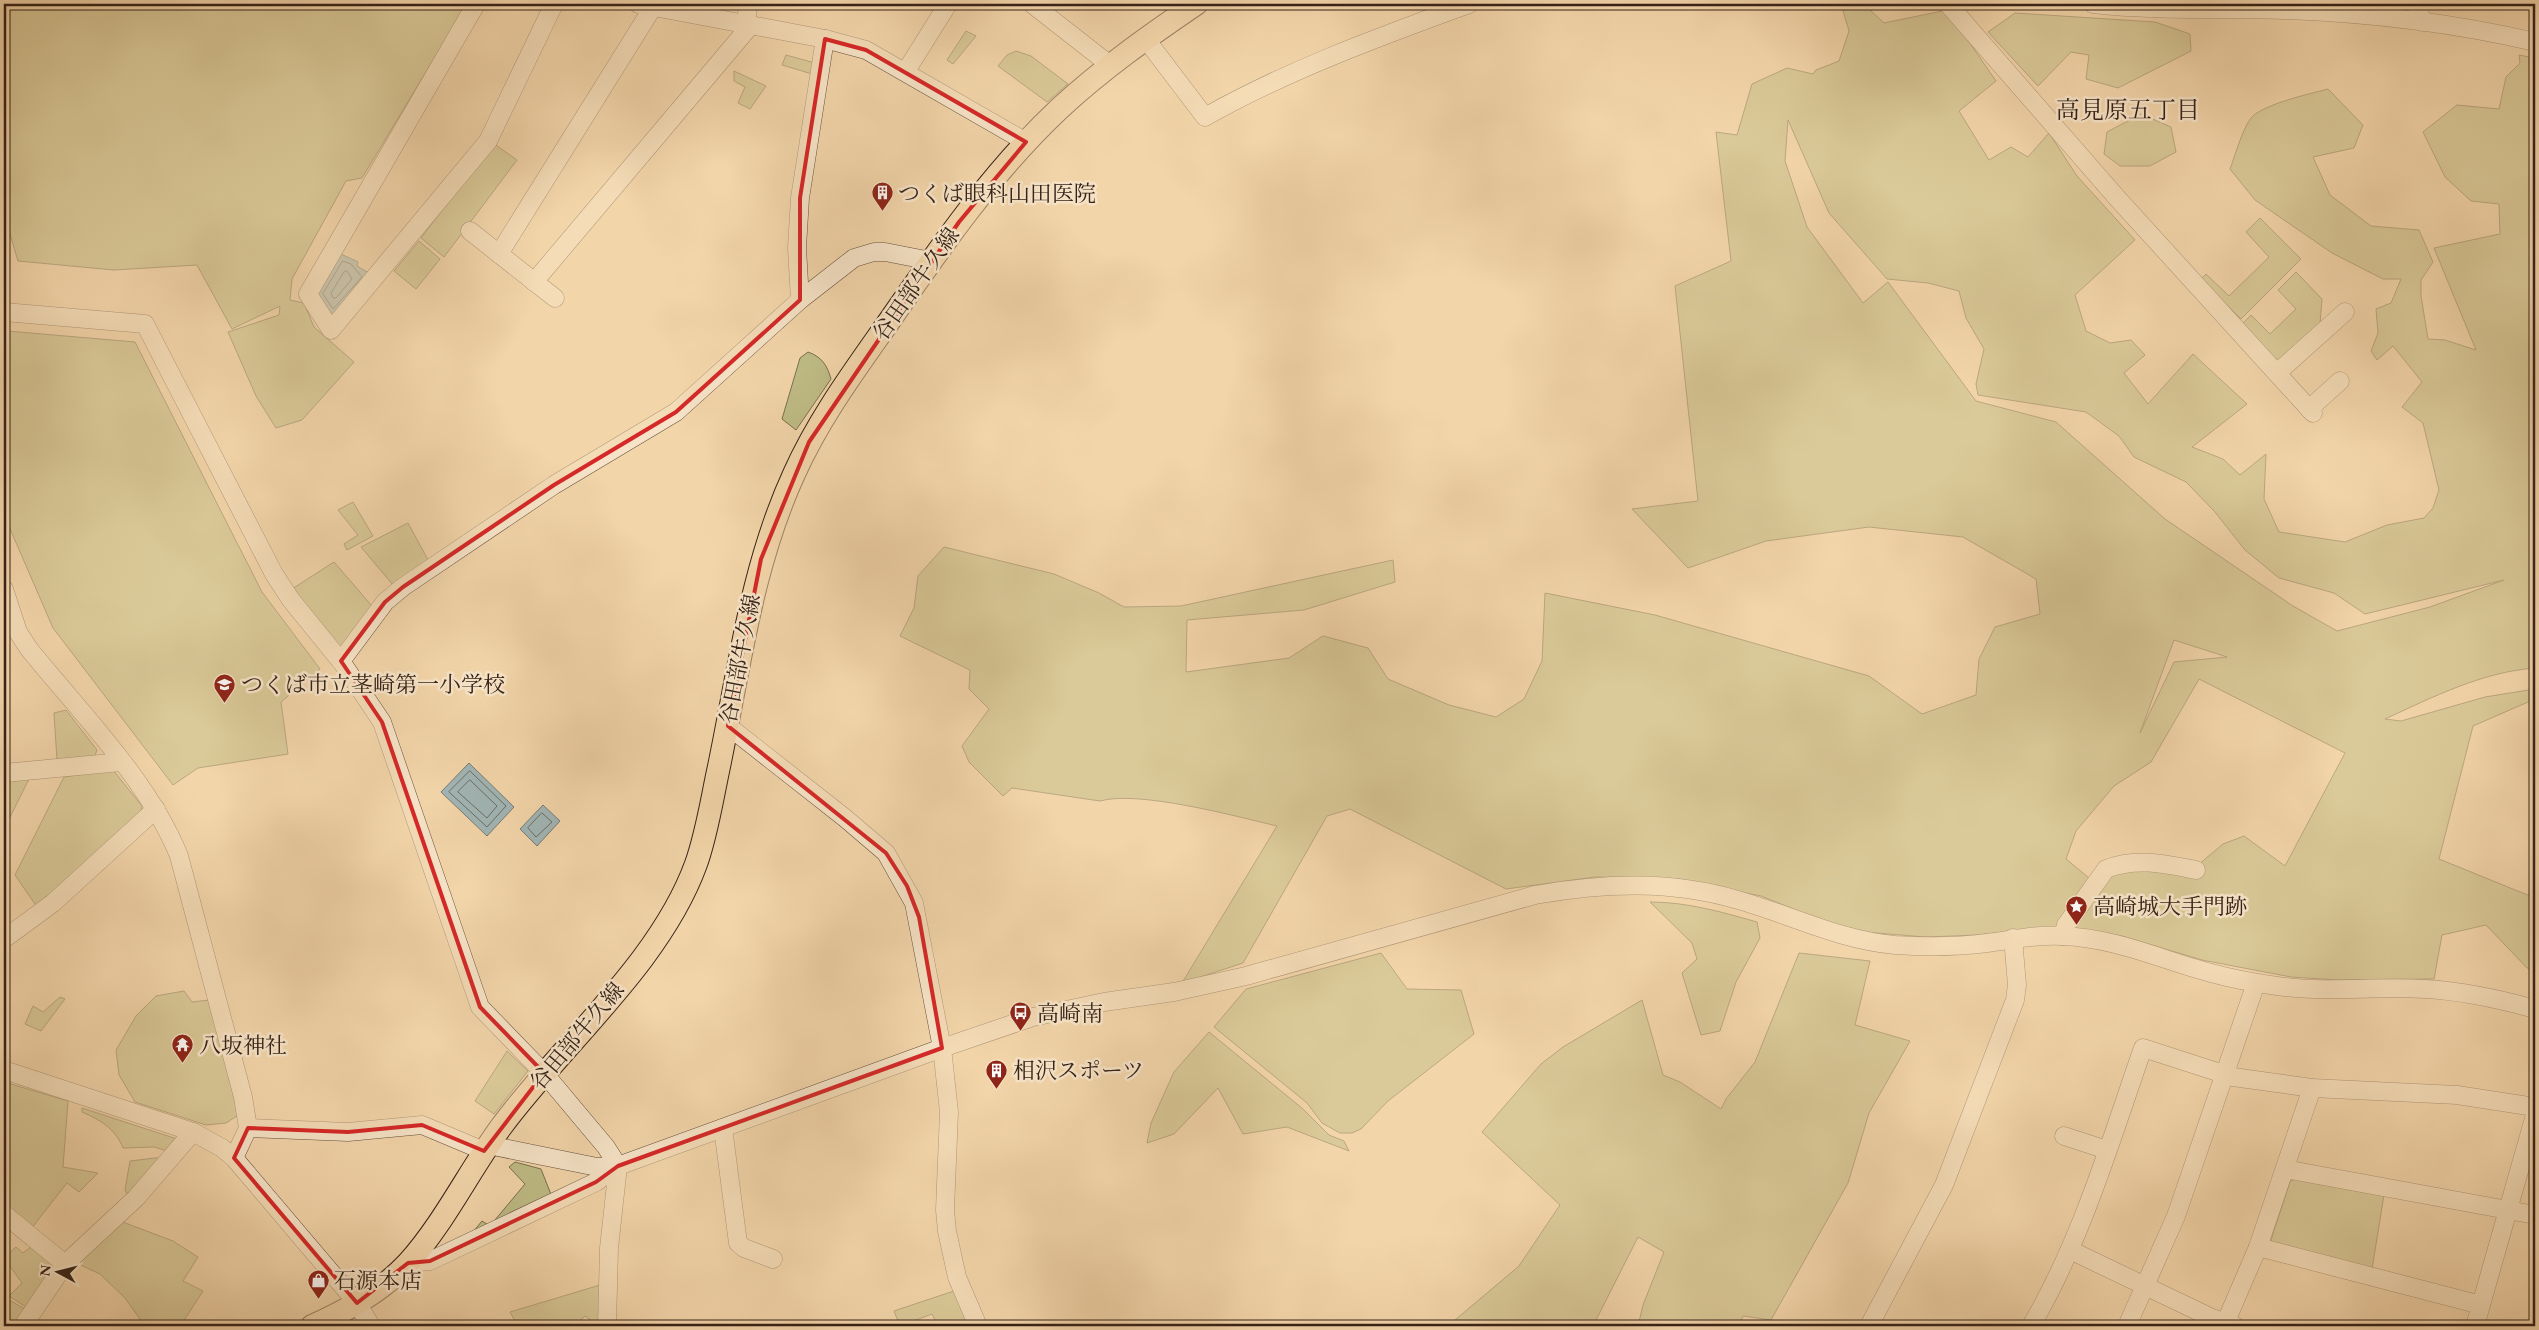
<svg xmlns="http://www.w3.org/2000/svg" width="2539" height="1330" viewBox="0 0 2539 1330" font-family="'EB Garamond','Noto Serif JP',serif">
	<style>
		.green { fill: #bfbc86; stroke: #7a6f4f; fill-rule: evenodd }
		.water { fill: #a1b5b5; stroke: #767a76 }
		.lines { fill: none; stroke-linecap: round; stroke-linejoin: round }
		.shore { stroke: #6c6c66; stroke-width: 1 }
		.minor-casing { stroke: #654f3c; stroke-width: 19 }
		.major-casing { stroke: #362218; stroke-width: 24 }
		.minor { stroke: #f7e4c8; stroke-width: 18 }
		.major { stroke: #f3d5aa; stroke-width: 22 }
		.marked { fill: none; stroke: #d62828; stroke-width: 4; stroke-linejoin: round }
		.labels { text-anchor: middle; dominant-baseline: central; stroke-width: 5; stroke-linejoin: round; paint-order: stroke }
		.poi-label { font-size: 22px; fill: #362218; stroke: #f7e4c8; text-anchor: start }
		.street-label { font-size: 22px; fill: #362218; stroke: #f7e4c8 }
		.neighbourhood-label { font-size: 24px; fill: #362218; stroke: #f7e4c8 }
	</style>
	<rect width="100%" height="100%" fill="#f3d5aa"/>
	<filter id="stains"><feTurbulence type="fractalNoise" baseFrequency=".004" numOctaves="4"/><feColorMatrix values="0 0 0 0 .2 0 0 0 0 .09 0 0 0 0 .02 0 0 0 .5 -.17"/></filter>
	<radialGradient id="worn" r=".72"><stop offset=".6" stop-color="#630" stop-opacity="0"/><stop offset="1" stop-color="#630" stop-opacity=".3"/></radialGradient>
	<!-- green -->
	<g class="green">
		<path d="M4,4H467L362,178L346,181L292,279L290,300L304,303L314,327L354,362L302,420L276,428L256,396L228,332L279,315L280,306L232,329L197,265L114,270L18,261L4,214Z"/>
		<path d="M1841,4H1871V11L1884,23L1947,10L1996,81L1959,111L1989,160L2011,147L2028,157L2049,133L2077,176L2135,240L2075,295L2086,331L2110,343L2131,340L2145,355L2124,373L2148,404L2193,354L2247,404L2192,447L2223,459L2240,475L2266,454L2264,499L2279,532L2345,542L2387,525L2424,518L2433,508L2439,490L2423,423L2402,407L2422,382L2393,346L2377,360L2371,351L2378,333L2376,309L2391,303L2401,279H2383L2332,253L2255,200L2230,169C2235,156 2244,123 2254,115C2269,103 2309,94 2328,89L2363,125L2354,148L2313,157L2330,195L2371,226L2419,230L2433,262L2421,280V296L2428,339L2445,340L2476,350L2434,248L2500,234L2499,204L2471,201L2445,177L2423,132L2457,105L2499,109L2506,77L2520,63L2519,55L2535,58V668C2482,672 2433,697 2385,719L2401,721L2485,697L2535,689V699L2473,726L2439,859L2535,898V970L2527,968L2486,925L2442,935L2434,979L2337,980L2291,977L2202,960L2122,936L2097,932L2032,929L1976,935L1925,937L1865,932L1821,920L1761,896L1678,879L1595,877L1506,889L1350,809L1327,816L1243,963L1182,983L1277,826C1235,816 1138,790 1100,801L1012,788L1003,796L969,762L962,746L989,709L969,689L970,670L900,636L914,608L918,576L944,547L1054,574L1099,593L1124,607L1181,606L1393,560L1395,582L1304,610L1187,620L1186,672L1289,658L1323,636L1368,648L1388,679L1449,705L1496,717L1524,699L1542,661L1545,593L1655,615L1869,676L1922,714L1976,695L1979,659L1995,627L2040,614L2036,579L1963,537L1869,527L1766,541L1688,568L1632,509L1698,501L1675,286L1731,261L1716,132L1737,135L1752,84L1787,68L1813,74L1816,70L1839,61L1849,31ZM1788,120L1829,213L1887,279L1928,283L1959,291L1966,318L1984,349L1976,384L1978,395L2086,412L2119,436L2134,457L2186,482L2215,512L2245,550L2279,578L2334,593L2365,614L2504,580L2430,607L2337,631L2293,606L2165,519L2056,422L1976,401L1888,282L1863,303L1807,227L1785,161ZM2174,640L2227,657L2174,662L2140,733ZM2199,679L2345,753L2285,866L2244,836L2223,844L2198,865L2141,857L2089,878L2066,859L2076,831L2114,786L2151,762Z"/>
		<path d="M2015,13L2155,22L2190,34L2191,51L2118,88L2086,79L2089,55L2071,52L2038,86L1988,32Z"/>
		<path d="M966,31L976,36L953,64L947,60Z"/>
		<path d="M1016,51L1031,56L1068,84L1047,102L998,66L1007,55Z"/>
		<path d="M786,55L815,63L812,74L782,65Z"/>
		<path d="M734,71L766,86L750,109L738,103L745,87L734,81Z"/>
		<path d="M2141,114L2171,127L2176,152L2150,166H2120L2104,154L2107,132Z"/>
		<path d="M493,143L517,160L444,257L421,238Z"/>
		<path d="M2260,218L2301,259L2241,319L2201,279L2206,274L2229,296L2269,257L2246,232Z"/>
		<path d="M419,241L440,259L416,289L394,271Z"/>
		<path d="M2296,272L2322,299L2320,324L2279,363L2242,324L2251,315L2270,334L2296,309L2278,290Z"/>
		<path d="M7,331L135,342L262,592L320,669L281,702L288,754L198,768L173,785L53,628L4,515V403Z"/>
		<path d="M808,352C822,357 827,365 831,379L796,430L782,419L800,358Z"/>
		<path d="M353,502L373,536L347,550L344,544L358,535L338,510Z"/>
		<path d="M408,523L428,560L393,585L361,547Z"/>
		<path d="M334,562L372,606L340,649L292,589Z"/>
		<path d="M66,710L97,750L94,758L57,760L54,713Z"/>
		<path d="M113,770L142,806L141,812L37,907L15,875L64,777Z"/>
		<path d="M30,777L4,829V780Z"/>
		<path d="M1650,902C1687,902 1722,912 1757,922L1760,938L1736,982L1720,1031L1701,1035L1682,973L1697,959L1692,943Z"/>
		<path d="M1381,953L1407,989L1461,990L1474,1034L1388,1101L1361,1129L1352,1133H1340L1322,1123L1307,1103L1214,1027L1246,989Z"/>
		<path d="M1799,953L1870,961L1855,1025L1910,1041L1869,1113L1848,1183L1771,1320L1743,1316L1739,1326H1638L1643,1305L1664,1252L1638,1237L1593,1326H1448L1519,1266L1560,1205L1482,1132L1541,1064L1563,1047L1642,1000L1663,1075L1680,1082L1721,1109L1726,1099L1755,1062Z"/>
		<path d="M184,991L192,1002L209,1000L234,1089L237,1116L226,1123L206,1125L135,1102L119,1075L116,1050L136,1016L156,996Z"/>
		<path d="M60,997L65,999L41,1031L25,1024L33,1006L43,1012Z"/>
		<path d="M1209,1032L1303,1109L1329,1135L1344,1141L1349,1151L1287,1127L1243,1134L1218,1088L1174,1134L1147,1143L1151,1123L1174,1072Z"/>
		<path d="M507,1051L528,1071L494,1114L475,1101Z"/>
		<path d="M4,1082L68,1101L63,1167L98,1173L79,1192L67,1183L31,1229L4,1206Z"/>
		<path d="M82,1108L177,1139L167,1151L154,1147L123,1148C115,1128 100,1120 82,1112Z"/>
		<path d="M155,1158H159L128,1196L125,1190L130,1161Z"/>
		<path d="M515,1162L541,1169L552,1197L476,1234L473,1232L482,1221L490,1226L525,1184L509,1167Z"/>
		<path d="M2295,1179L2384,1195L2372,1269L2276,1245L2271,1240L2290,1182Z"/>
		<path d="M120,1221L173,1241L198,1257L183,1281L203,1291L183,1322L187,1326H145L125,1298L100,1274L76,1263Z"/>
		<path d="M32,1246L53,1264L54,1268L26,1307L9,1296L22,1283L4,1258L16,1247L23,1253Z"/>
		<path d="M600,1285L599,1326L585,1316L574,1326H518L510,1312Z"/>
		<path d="M954,1291L970,1326H938L932,1314L900,1326L894,1311Z"/>
		<path d="M4,1297L25,1309L14,1326H4Z"/>
	</g>
	<!-- water -->
	<g class="water">
		<path d="M341,254L358,262L357,266L371,274L331,317L317,295Z"/>
		<path d="M469,763L514,807L487,836L441,792Z"/>
		<path d="M543,805L560,821L537,846L520,829Z"/>
	</g>
	<g class="lines">
		<!-- shore -->
		<g class="shore">
			<path d="M343,261L351,264L362,277L333,309L323,294Z"/>
			<path d="M347,271L352,279L336,298H333L331,293L344,272Z"/>
			<path d="M470,771L506,806L487,827L449,792Z"/>
			<path d="M470,780L497,806L487,818L458,792Z"/>
			<path d="M542,813L552,822L536,837L528,828Z"/>
		</g>
		<defs>
			<g id="minor">
				<path d="M476,4L308,294L331,330L488,141L554,4"/>
				<path d="M638,4L825,39L866,50L1026,142"/>
				<path d="M1032,4L1110,65"/>
				<path d="M1948,4L2118,199L2313,413"/>
				<path d="M2093,4C2156,11 2220,8 2283,10C2367,13 2453,23 2535,42"/>
				<path d="M2416,4L2423,22"/>
				<path d="M746,25L748,4"/>
				<path d="M1145,38L1205,117C1288,70 1379,37 1469,4"/>
				<path d="M906,71L948,4"/>
				<path d="M470,231L555,298"/>
				<path d="M499,254L653,7"/>
				<path d="M534,282L750,26"/>
				<path d="M800,300L797,248L800,198L825,39"/>
				<path d="M4,312L145,324L274,574L291,600L343,664L382,722L480,1007L544,1073L606,1147L618,1166L609,1248L607,1326"/>
				<path d="M2277,373L2345,312"/>
				<path d="M2309,409L2340,381"/>
				<path d="M4,589L18,632L29,649C80,712 149,781 179,856L243,1097L248,1128L234,1158"/>
				<path d="M341,661L385,602L403,587L554,485L676,412L800,300L854,258L874,252H885L931,261"/>
				<path d="M728,726L845,818L886,853L914,903L942,1048L949,1112L945,1210L947,1231L957,1277L978,1326"/>
				<path d="M4,773L121,762"/>
				<path d="M2063,936L2066,925L2106,869C2136,857 2166,864 2196,870"/>
				<path d="M4,939L53,903L156,809"/>
				<path d="M4,1070L193,1132L222,1148L234,1158L357,1303L371,1326"/>
				<path d="M248,1128L348,1132L422,1125L484,1151"/>
				<path d="M723,1128L738,1243L744,1248L773,1259"/>
				<path d="M2064,1136L2107,1150"/>
				<path d="M488,1145L597,1167L618,1166"/>
				<path d="M2285,1169L2535,1215"/>
				<path d="M4,1214L65,1264"/>
				<path d="M2258,1247L2481,1305"/>
				<path d="M2070,1250L2212,1318L2235,1326"/>
				<path d="M408,1263L430,1261L596,1182L618,1166L942,1048L1033,1017L1104,1002L1174,992L1246,976L1535,895C1603,883 1671,880 1738,900C1791,915 1839,940 1895,945C1926,947 1956,947 1987,943C2012,940 2037,934 2063,936C2115,938 2162,960 2211,973C2233,979 2255,983 2277,986C2326,993 2375,986 2425,989C2463,991 2499,999 2535,1009"/>
				<path d="M23,1326L65,1264L136,1198L193,1132"/>
				<path d="M1869,1326L1944,1185L2015,1000L2017,985L2013,938"/>
				<path d="M2031,1326C2082,1239 2110,1142 2143,1048L2233,1077L2312,1088L2457,1095L2535,1107"/>
				<path d="M2127,1326L2176,1216L2256,983"/>
				<path d="M2224,1326L2258,1247L2312,1088"/>
				<path d="M2475,1326L2535,1115"/>
			</g>
			<path id="major" d="M312,1326C346,1311 382,1291 408,1263C444,1223 469,1171 501,1127C563,1043 660,963 696,864C706,836 711,805 717,776C739,673 750,570 794,474C819,418 855,370 890,320C941,246 993,171 1059,109C1102,69 1149,36 1196,4"/>
		</defs>
		<!-- minor casing -->
		<use href="#minor" class="minor-casing"/>
		<!-- major casing -->
		<use href="#major" class="major-casing"/>
		<!-- minor -->
		<use href="#minor" class="minor"/>
		<!-- major -->
		<use href="#major" class="major"/>
	</g>
	<!-- marked area -->
	<path d="M0 0H2539V1330H0ZM825,39L866,50L1026,142L959,222L809,442L761,559L728,726L886,853L907,886L919,917L942,1048L618,1166L596,1182L430,1261L408,1263L357,1303L234,1158L248,1128L348,1132L422,1125L484,1151L544,1073L480,1007L382,722L341,661L385,602L403,587L554,485L676,412L800,300V198Z" fill="#f3d5aa" fill-opacity=".55" fill-rule="evenodd"/>
	<path class="marked" d="M825,39L866,50L1026,142L959,222L809,442L761,559L728,726L886,853L907,886L919,917L942,1048L618,1166L596,1182L430,1261L408,1263L357,1303L234,1158L248,1128L348,1132L422,1125L484,1151L544,1073L480,1007L382,722L341,661L385,602L403,587L554,485L676,412L800,300V198Z"/>
	<!-- icons -->
	<defs>
		<symbol id="building-pin" viewBox="-11 -11 22 30"><path d="M0 17L-7.5 6A9.5 9.5 0 1 1 7.5 6Z" fill="#8f2418" stroke="#f7e4c8"/><path d="M-4-6H4V6H1V3H-1V6H-4ZM-2.5-4.3h1.7v1.8h-1.7ZM.8-4.3h1.7v1.8H.8ZM-2.5-1h1.7V.8h-1.7ZM.8-1h1.7V.8H.8Z" fill="#fff"/></symbol>
		<symbol id="school-pin" viewBox="-11 -11 22 30"><path d="M0 17L-7.5 6A9.5 9.5 0 1 1 7.5 6Z" fill="#8f2418" stroke="#f7e4c8"/><path d="M0-5L7-2L0 1L-7-2ZM-4 1L0 2.5L4 1V4Q0 6-4 4Z" fill="#fff"/></symbol>
		<symbol id="sight-pin" viewBox="-11 -11 22 30"><path d="M0 17L-7.5 6A9.5 9.5 0 1 1 7.5 6Z" fill="#8f2418" stroke="#f7e4c8"/><path d="M0-6L1.8-2.2L6-1.7L2.9 1.2L3.7 5.4L0 3.3L-3.7 5.4L-2.9 1.2L-6-1.7L-1.8-2.2Z" fill="#fff"/></symbol>
		<symbol id="bus-pin" viewBox="-11 -11 22 30"><path d="M0 17L-7.5 6A9.5 9.5 0 1 1 7.5 6Z" fill="#8f2418" stroke="#f7e4c8"/><path d="M-5-6H5V4H4V6H2V4H-2V6H-4V4H-5ZM-3.5-4V0h7V-4ZM-3.5 1.2v1.5H-2V1.2ZM2 1.2v1.5H3.5V1.2Z" fill="#fff"/></symbol>
		<symbol id="temple-pin" viewBox="-11 -11 22 30"><path d="M0 17L-7.5 6A9.5 9.5 0 1 1 7.5 6Z" fill="#8f2418" stroke="#f7e4c8"/><path d="M0-6L5-2H3V0L6.5 2.5H4V6H1.5V3h-3V6H-4V2.5H-6.5L-3 0V-2H-5Z" fill="#fff"/></symbol>
		<symbol id="shop-pin" viewBox="-11 -11 22 30"><path d="M0 17L-7.5 6A9.5 9.5 0 1 1 7.5 6Z" fill="#8f2418" stroke="#f7e4c8"/><path d="M-5-2.5h2.3a2.7 3.5 0 0 1 5.4 0H5L5.5 6h-11ZM-1.5-2.5h3a1.5 2.3 0 0 0-3 0Z" fill="#fff"/></symbol>
	</defs>
	<g fill-rule="evenodd">
		<use href="#building-pin" x="870" y="180" width="25" height="34"/>
		<use href="#school-pin" x="212" y="672" width="25" height="34"/>
		<use href="#sight-pin" x="2064" y="894" width="25" height="34"/>
		<use href="#bus-pin" x="1008" y="1000" width="25" height="34"/>
		<use href="#temple-pin" x="170" y="1032" width="25" height="34"/>
		<use href="#building-pin" x="984" y="1058" width="25" height="34"/>
		<use href="#shop-pin" x="306" y="1268" width="25" height="34"/>
	</g>
	<g class="labels">
		<!-- poi labels -->
		<g class="poi-label">
			<text x="898" y="193">つくば眼科山田医院</text>
			<text x="241" y="684">つくば市立茎崎第一小学校</text>
			<text x="2093" y="906">高崎城大手門跡</text>
			<text x="1037" y="1013">高崎南</text>
			<text x="199" y="1045">八坂神社</text>
			<text x="1013" y="1070">相沢スポーツ</text>
			<text x="334" y="1280">石源本店</text>
		</g>
		<!-- street labels -->
		<g class="street-label">
			<text transform="translate(916 284) rotate(-55)">谷田部牛久線</text>
			<text transform="translate(740 659) rotate(-79)">谷田部牛久線</text>
			<text transform="translate(577 1036) rotate(-50)">谷田部牛久線</text>
		</g>
		<!-- neighbourhood labels -->
		<g class="neighbourhood-label">
			<text x="2128" y="109">高見原五丁目</text>
		</g>
	</g>
	<!-- margin -->
	<rect width="2539" height="1330" fill="none" stroke="#f3d5aa" stroke-width="20"/>
	<rect x="5" y="5" width="2529" height="1320" fill="none" stroke="#362218" stroke-width="2.5"/>
	<rect x="10" y="10" width="2519" height="1310" fill="none" stroke="#362218"/>
	<!-- north arrow -->
	<g transform="translate(58 1272) rotate(277)" stroke="#f7e4c8" stroke-width="4" paint-order="stroke">
	<path d="M0-4L9 19L0 12L-9 19Z" fill="#362218"/>
	<text y="-8" font-size="14" font-weight="bold" text-anchor="middle" fill="#362218">N</text>
	</g>
	<rect width="100%" height="100%" filter="url(#stains)"/>
	<rect width="100%" height="100%" fill="url(#worn)"/>
</svg>
